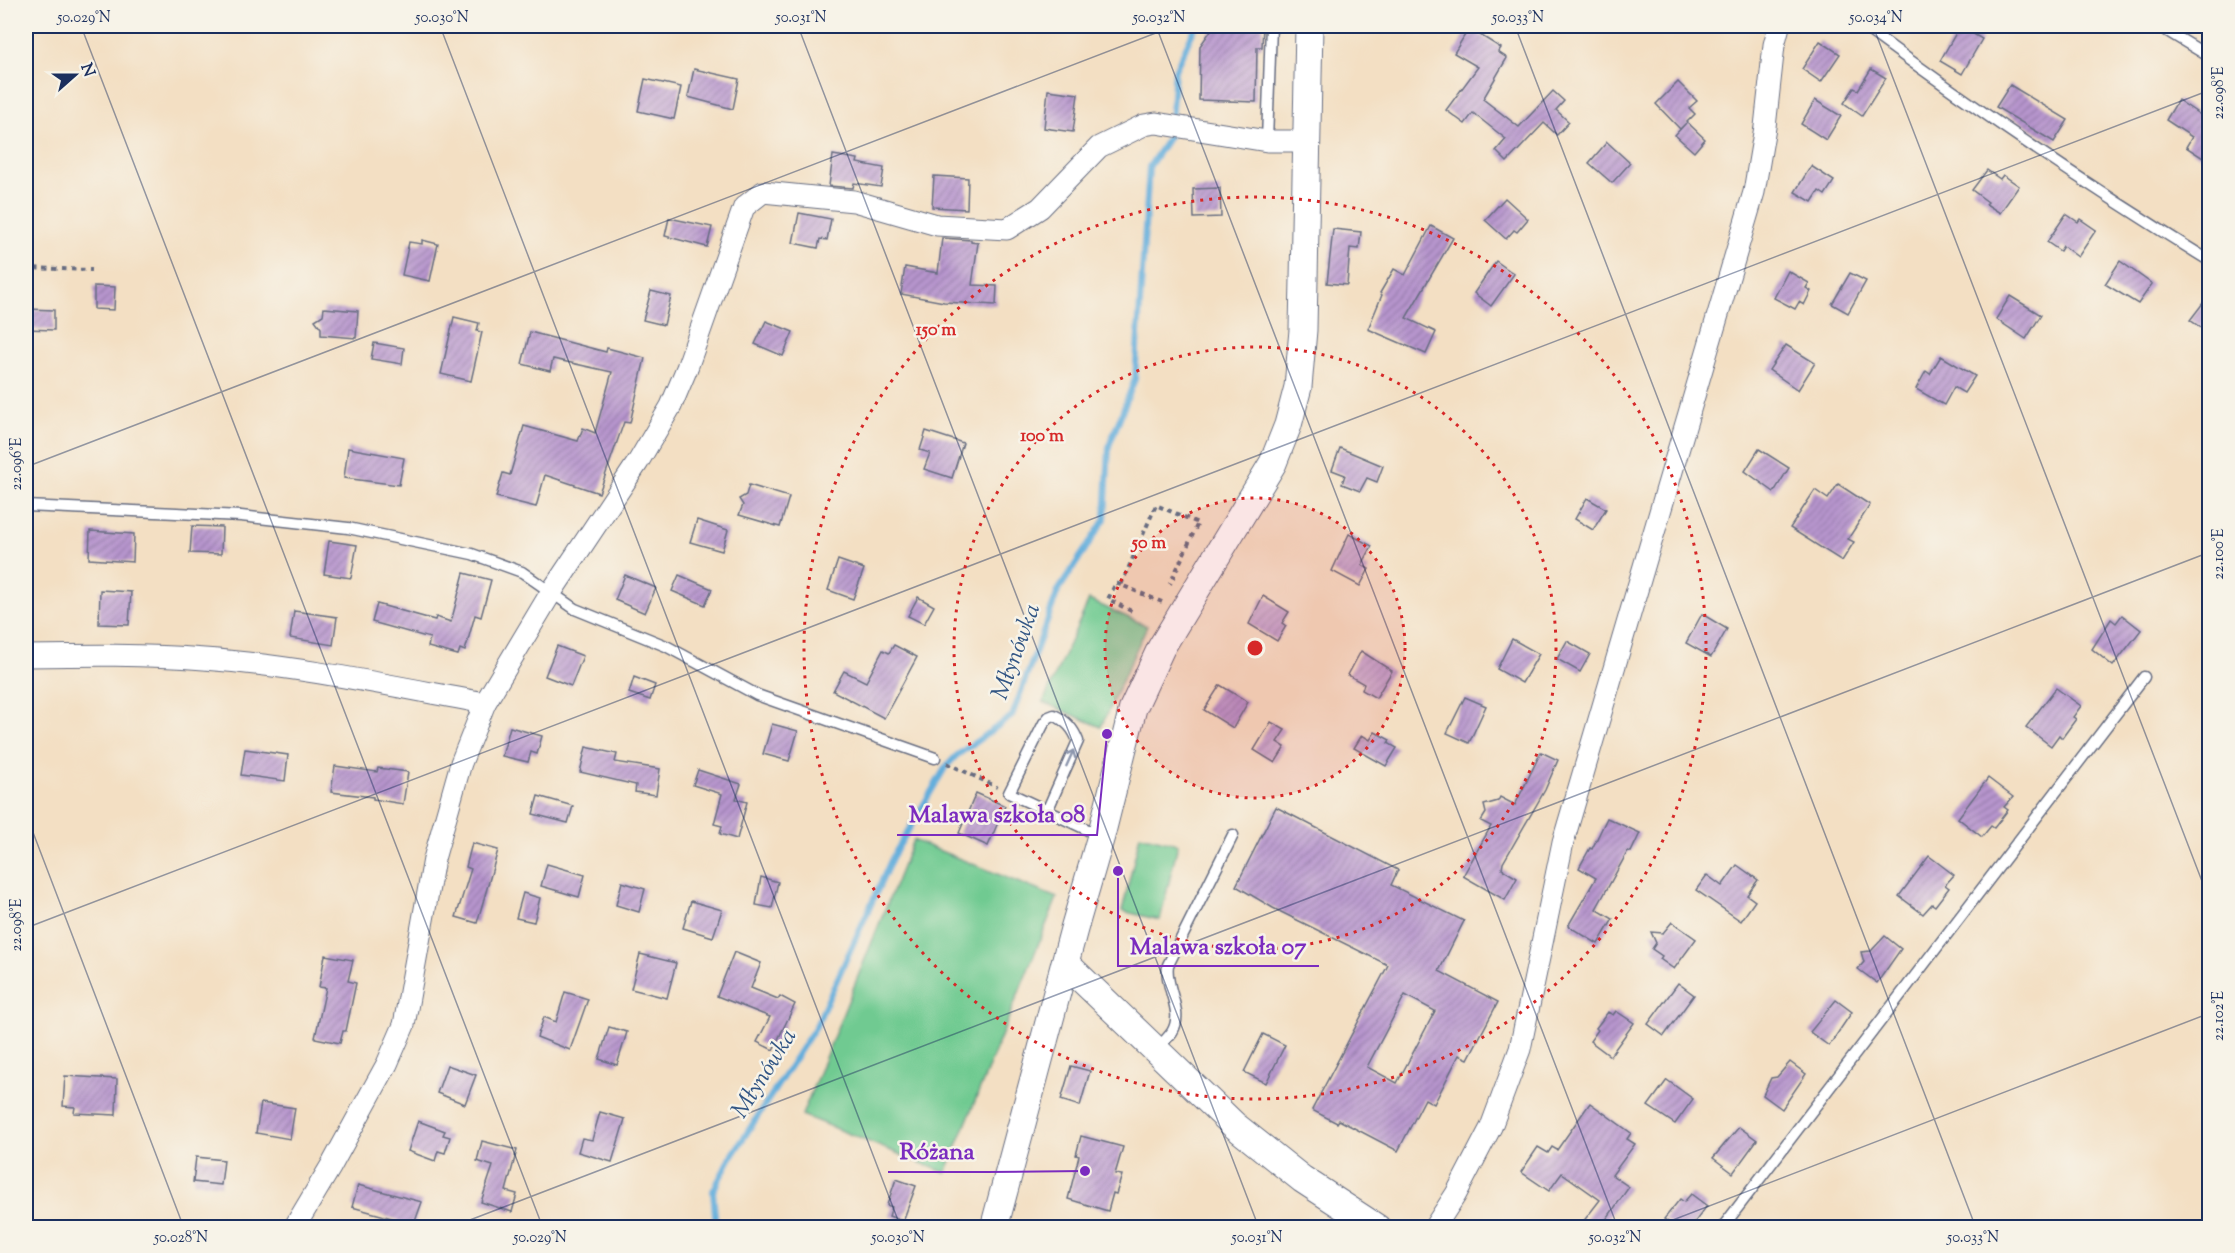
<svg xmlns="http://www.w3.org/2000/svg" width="2235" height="1253" viewBox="0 0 2235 1253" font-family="'Sorts Mill Goudy',serif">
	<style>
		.park { fill: #70ca91; stroke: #467c78; stroke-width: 1.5 }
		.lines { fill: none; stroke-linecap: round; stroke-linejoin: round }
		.stream { stroke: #64aedc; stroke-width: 6 }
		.building { fill: url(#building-hatch); fill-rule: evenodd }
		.service-casing { stroke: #676d81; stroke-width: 13 }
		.minor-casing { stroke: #676d81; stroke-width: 23 }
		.tertiary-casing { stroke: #676d81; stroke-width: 29 }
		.path { stroke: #676d81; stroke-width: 4; stroke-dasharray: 4.5 4.5; stroke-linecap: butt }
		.service { stroke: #fff; stroke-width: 10 }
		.minor { stroke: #fff; stroke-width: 21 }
		.tertiary { stroke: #fff; stroke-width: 27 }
		.oneway { stroke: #8d97ae }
		.ticks { fill: none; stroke: #1b2f5e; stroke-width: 1.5; stroke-opacity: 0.45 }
		.ring { fill: none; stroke: #d62828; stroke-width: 3; stroke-dasharray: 3 6 }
		.labels { text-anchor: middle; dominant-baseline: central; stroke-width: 5; stroke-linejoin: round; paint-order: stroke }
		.water-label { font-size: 24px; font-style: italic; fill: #315584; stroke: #f7f3e8 }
		.centre { fill: #d62828; stroke: #f7f3e8; stroke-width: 3 }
		.ring-label { font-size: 18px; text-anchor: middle; font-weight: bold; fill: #d62828; stroke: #f7f3e8; stroke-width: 5; stroke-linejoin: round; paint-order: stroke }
		.leader { fill: none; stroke: #7b2cbf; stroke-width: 2 }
		.callout-dot { fill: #7b2cbf; stroke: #f7f3e8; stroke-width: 2 }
		.callout-label { font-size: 24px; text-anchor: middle; font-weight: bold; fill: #7b2cbf; stroke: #f7f3e8; stroke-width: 5; stroke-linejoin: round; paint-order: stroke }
		.neatline { fill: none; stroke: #1b2f5e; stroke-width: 2 }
		.ticks-label { font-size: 15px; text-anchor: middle; fill: #1b2f5e }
	</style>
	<defs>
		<pattern id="building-hatch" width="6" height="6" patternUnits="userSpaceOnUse" patternTransform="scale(1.5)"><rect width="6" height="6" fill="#b795cd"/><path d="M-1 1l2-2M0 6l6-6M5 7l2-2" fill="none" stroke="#947aaa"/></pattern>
	</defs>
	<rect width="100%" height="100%" fill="#f7f3e8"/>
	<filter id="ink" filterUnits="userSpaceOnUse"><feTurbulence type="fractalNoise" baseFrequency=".0167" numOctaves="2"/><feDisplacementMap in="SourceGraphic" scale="12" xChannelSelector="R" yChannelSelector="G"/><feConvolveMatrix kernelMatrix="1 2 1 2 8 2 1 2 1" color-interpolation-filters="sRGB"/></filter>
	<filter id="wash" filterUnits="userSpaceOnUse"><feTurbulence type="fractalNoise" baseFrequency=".008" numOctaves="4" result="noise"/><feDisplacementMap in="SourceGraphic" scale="24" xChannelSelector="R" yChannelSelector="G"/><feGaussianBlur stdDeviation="1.35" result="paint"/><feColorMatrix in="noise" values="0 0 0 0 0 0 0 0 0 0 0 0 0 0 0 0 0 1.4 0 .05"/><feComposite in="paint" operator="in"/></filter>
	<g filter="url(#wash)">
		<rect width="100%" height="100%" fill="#f3dfc3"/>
		<!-- park -->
		<g class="park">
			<path d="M1089,600L1147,626L1101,727L1043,702Z"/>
			<path d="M1140,835L1178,844L1160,920L1122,911Z"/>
			<path d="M913,840L1057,898L946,1173L802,1115Z"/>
		</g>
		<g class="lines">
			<!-- stream -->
			<path class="stream" d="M716,1228L713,1191L730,1159L816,1026L892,858L945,768L956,756L1012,716L1058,591L1105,519L1109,446L1135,379L1149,167L1170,135L1175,70L1196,26"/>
		</g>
		<g id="blocks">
			<!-- building -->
			<g class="building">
				<path d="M1214,26H1263L1262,47H1257L1256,102L1199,100L1200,46Z"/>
				<path d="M1960,26L1982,39L1962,74L1940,61Z"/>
				<path d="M1469,28L1501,48L1498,52L1507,58L1483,99L1519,127L1553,91L1564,101L1556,110L1569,122L1557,135L1544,123L1507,162L1496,151L1506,139L1473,113L1465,124L1446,110L1478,67L1454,53Z"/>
				<path d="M1820,41L1840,54L1821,82L1802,69Z"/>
				<path d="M694,69L739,79L733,109L688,97Z"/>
				<path d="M1871,69L1886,78L1862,116L1844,103L1854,88L1858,90Z"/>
				<path d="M645,79L681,87L674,119L638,111Z"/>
				<path d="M1678,82L1697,101L1689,108L1695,114L1687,122L1705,139L1694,152L1675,135L1686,123L1680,129L1656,104Z"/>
				<path d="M2010,85L2068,120L2054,142L1996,107Z"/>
				<path d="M1048,90L1078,94L1073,132L1044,128Z"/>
				<path d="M1815,100L1841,116L1826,140L1801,124Z"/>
				<path d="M2178,100L2205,118L2210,111V148L2203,158L2186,147L2192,137L2166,120Z"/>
				<path d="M1607,142L1630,163L1612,183L1589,163Z"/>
				<path d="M833,155L858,159L857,163L884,168L881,187L854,183L853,188L829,186Z"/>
				<path d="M1811,166L1834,181L1825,195L1819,191L1812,202L1795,192Z"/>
				<path d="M1987,170L2000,179L2003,175L2019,186L2000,213L1986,204L1988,202L1972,190Z"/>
				<path d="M934,176L968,178L967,209L932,207Z"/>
				<path d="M1220,188L1221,217L1194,218L1193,189Z"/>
				<path d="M1505,198L1528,219L1517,232L1514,230L1506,239L1485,220Z"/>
				<path d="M799,213L831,219L827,240L820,239L818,248L793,243Z"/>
				<path d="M2066,214L2078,222L2080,219L2096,230L2078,257L2063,246L2060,251L2047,242Z"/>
				<path d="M669,218L712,227L707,247L665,236Z"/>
				<path d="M1431,226L1453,238L1406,318L1436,332L1426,354L1368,329L1382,295L1380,293L1394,269L1405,275Z"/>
				<path d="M1333,229L1361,232L1359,249L1350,248L1347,285L1327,283Z"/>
				<path d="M942,238L971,240V242L978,243L972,285L997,286L996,305L944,302L901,294L905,267L938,273Z"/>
				<path d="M422,240L438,244L430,281L402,275L409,242L422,244Z"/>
				<path d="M1496,261L1514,274L1491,306L1474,293Z"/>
				<path d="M2120,261L2152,284L2138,304L2105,284Z"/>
				<path d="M1788,271L1809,283L1806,288L1811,291L1804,305L1799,302L1795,309L1774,298Z"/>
				<path d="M1850,273L1866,281L1848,313L1832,304Z"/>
				<path d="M94,286L115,287L114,310L94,309Z"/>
				<path d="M651,291L671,296L664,325L643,320Z"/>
				<path d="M2210,294V334L2190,320Z"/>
				<path d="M2010,296L2041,315L2026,339L1996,319Z"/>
				<path d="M324,308L358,311L356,338L321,335V328L315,320L323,315Z"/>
				<path d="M27,309L54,310V330L26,329Z"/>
				<path d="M454,317L479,323L477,331L482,332L471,381L441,374Z"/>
				<path d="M766,321L793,332L783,356L755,344Z"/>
				<path d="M530,332L606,352L607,348L645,358L630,423L624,422L599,493L545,475L536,507L496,497L503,473L510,475L524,426L578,441L583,428L595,433L612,372L553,359L550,371L522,364Z"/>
				<path d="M374,343L404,348L402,364L371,359Z"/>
				<path d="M1786,345L1815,363L1798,390L1769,370Z"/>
				<path d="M1941,356L1975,376L1964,393L1954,387L1944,405L1916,389L1926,371L1930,374Z"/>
				<path d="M926,431L963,443L952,478L924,469L930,453L920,450Z"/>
				<path d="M348,448L404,458L399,485L344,478Z"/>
				<path d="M1340,448L1383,466L1377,482L1367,478L1360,491L1342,484L1345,475L1332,470Z"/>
				<path d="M1759,449L1789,468L1774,492L1745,471Z"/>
				<path d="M1838,484L1870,505L1848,539L1854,542L1842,561L1790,528L1815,490L1828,499Z"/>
				<path d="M749,485L789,497L780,527L739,515L743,505L739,499L746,495Z"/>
				<path d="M1587,498L1606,509L1593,530L1575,519Z"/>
				<path d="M697,520L728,530L722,551L690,542Z"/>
				<path d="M192,526L222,527L221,554L190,553Z"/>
				<path d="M90,531L134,534L133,562L89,559Z"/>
				<path d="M1349,534L1372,546L1362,565L1369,569L1360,586L1332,571Z"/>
				<path d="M329,541L357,545L351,578L324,574Z"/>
				<path d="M838,560L864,569L853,599L828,590Z"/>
				<path d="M464,573L491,580L481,617L475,615L465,651L460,649L458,655L428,647L430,638L372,622L377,604L435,620L436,617L451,622Z"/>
				<path d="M625,575L656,588L645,613L615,600Z"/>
				<path d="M679,575L712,589L705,605L672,591Z"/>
				<path d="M100,590L131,592L129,625L99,624Z"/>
				<path d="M1263,596L1289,612L1282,623L1286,626L1277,641L1249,624Z"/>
				<path d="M918,597L934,606L924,624L908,616Z"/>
				<path d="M294,611L337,617L333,645L290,638Z"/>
				<path d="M1702,614L1727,629L1711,657L1686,643Z"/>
				<path d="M2122,615L2141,630L2113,666L2092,649L2111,619L2116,623Z"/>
				<path d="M1512,639L1539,654L1522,683L1497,669Z"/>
				<path d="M1567,641L1590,654L1580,672L1557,659Z"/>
				<path d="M894,645L917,657L884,718L833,691L844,671L866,682L883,650L889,653Z"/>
				<path d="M557,646L583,656L571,686L545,676Z"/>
				<path d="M1361,651L1392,671L1376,698L1362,690L1364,684L1348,675Z"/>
				<path d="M634,677L655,685L650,700L629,693Z"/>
				<path d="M1220,685L1248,702L1233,728L1204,710Z"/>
				<path d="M2056,688L2081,706L2073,717L2076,719L2062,738L2059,735L2051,746L2026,727Z"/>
				<path d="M1465,697L1486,706L1469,743L1447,733Z"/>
				<path d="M1271,722L1285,730L1277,742L1285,747L1275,763L1254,750Z"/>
				<path d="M772,724L798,731L789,761L763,754Z"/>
				<path d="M510,727L542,736L537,754L531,752L528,762L502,756Z"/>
				<path d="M1375,732L1390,740L1388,743L1397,748L1386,766L1354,748L1362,735L1370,740Z"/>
				<path d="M586,747L617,754L615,762L660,769L656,795L635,792L636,785L580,772Z"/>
				<path d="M245,749L288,755L285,781L241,775Z"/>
				<path d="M1541,752L1558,760L1545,790L1503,863L1502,869L1517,878L1505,900L1463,876L1491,826L1481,821L1486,813L1484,805L1498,801L1500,797L1515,805Z"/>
				<path d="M335,766L377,772L378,768L408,772L403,804L373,799V797L331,792Z"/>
				<path d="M698,770L741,784L736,799L747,802L737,839L720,834L722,826L714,824L722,794L693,785Z"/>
				<path d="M1988,778L2013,797L2004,807L2008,810L1994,828L1991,826L1982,837L1958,818Z"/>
				<path d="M976,793L1005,806L988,846L959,833Z"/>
				<path d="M538,796L573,806L568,823L533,814Z"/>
				<path d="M1276,807L1398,870L1391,885L1464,921L1439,971L1498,1002L1468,1059L1459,1055L1434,1104L1425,1099L1398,1151L1339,1120L1337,1123L1312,1110L1388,965L1273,908L1236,886ZM1405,995L1435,1011L1397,1083L1367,1067Z"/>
				<path d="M1607,818L1640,833L1631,852L1628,851L1596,909L1613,919L1598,944L1568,926L1596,878L1579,868L1590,848L1592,849Z"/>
				<path d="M472,843L498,850L477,923L456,917L471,869L466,867Z"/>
				<path d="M1929,856L1954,875L1945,885L1949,888L1935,906L1932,904L1923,914L1899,896Z"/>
				<path d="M547,864L585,875L579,897L541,886Z"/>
				<path d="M1737,865L1758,880L1747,895L1755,901L1741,921L1696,890L1707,875L1722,886Z"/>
				<path d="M761,877L778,882L772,908L756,905Z"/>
				<path d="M622,882L645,889L639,912L616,905Z"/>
				<path d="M523,893L540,898L534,922L516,918Z"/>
				<path d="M691,901L722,910L713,937L683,928Z"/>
				<path d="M1672,922L1696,939L1674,969L1660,959L1662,956L1652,949L1656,943L1651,932L1663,933Z"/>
				<path d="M1885,936L1901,949L1877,983L1858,969L1864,962L1861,952L1871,951Z"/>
				<path d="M734,952L761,963L751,988L778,999L780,996L795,1004L773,1050L757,1042L770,1017L717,996Z"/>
				<path d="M640,954L676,963L667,998L631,989Z"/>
				<path d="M325,955L353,960L348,981L356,983L346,1031H343L340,1043L315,1038L326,988L319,987Z"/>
				<path d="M1678,983L1694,995L1664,1036L1648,1024Z"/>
				<path d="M565,992L588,999L570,1050L537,1037L544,1017L556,1022Z"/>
				<path d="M1836,1000L1852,1012L1829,1046L1810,1032Z"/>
				<path d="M1616,1011L1634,1023L1610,1056L1590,1041L1598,1030L1596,1028L1608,1012L1613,1015Z"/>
				<path d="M609,1027L627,1032L617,1065L599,1059Z"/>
				<path d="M1263,1034L1285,1045L1266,1083L1244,1072Z"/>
				<path d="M1790,1062L1806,1074L1782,1109L1763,1095L1771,1078L1777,1077Z"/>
				<path d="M447,1065L476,1075L465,1104L437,1093Z"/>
				<path d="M1071,1066L1090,1071L1080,1106L1061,1100Z"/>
				<path d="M65,1076L117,1079L116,1115L74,1113L75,1107L63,1106Z"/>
				<path d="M1667,1080L1693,1099L1675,1124L1648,1106Z"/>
				<path d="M261,1103L295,1108L290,1139L256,1133Z"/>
				<path d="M1590,1103L1631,1133L1627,1139L1635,1144L1612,1175L1629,1187L1601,1227H1579L1600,1200L1562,1173L1549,1191L1521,1172L1538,1147L1548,1153L1552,1147L1557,1150Z"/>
				<path d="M600,1112L625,1119L612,1162L578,1152L582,1138L592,1140Z"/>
				<path d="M418,1121L445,1131L443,1135L450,1137L445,1153L438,1151L435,1161L408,1151Z"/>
				<path d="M1739,1127L1757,1140L1733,1173L1713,1158Z"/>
				<path d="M1081,1136L1123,1147L1115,1174L1122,1175L1116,1194L1113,1193L1108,1211L1068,1199L1079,1156L1076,1155Z"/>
				<path d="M482,1141L517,1150L506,1191L517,1194L512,1212L481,1202L493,1166L477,1161Z"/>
				<path d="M196,1157L224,1160L221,1185L193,1182Z"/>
				<path d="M896,1179L916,1186L903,1221L889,1216L892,1207L887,1205Z"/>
				<path d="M358,1185L422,1202L413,1227H396L399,1220L352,1207Z"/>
				<path d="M1691,1194L1707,1206L1691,1227H1675L1664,1219L1680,1199L1684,1202Z"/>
			</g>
		</g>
	</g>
	<g filter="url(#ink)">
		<use href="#blocks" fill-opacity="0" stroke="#676d81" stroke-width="1.5"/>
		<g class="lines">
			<defs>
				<g id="service">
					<path d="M1863,26C1975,109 2091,188 2210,261"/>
					<path d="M2159,26L2210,57"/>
					<path d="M1267,141L1271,26"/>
					<path d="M26,506L241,516L348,528L472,554L522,572L575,609L666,646L757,695L935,758"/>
					<path d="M1047,811L1078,741C1073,728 1066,721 1054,715L1049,717L1044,723L1009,793L1101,836"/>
					<path d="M1156,1050C1161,1044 1168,1038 1172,1032C1185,1012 1164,987 1168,965L1233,835"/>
					<path d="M1722,1228L2144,677"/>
				</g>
				<g id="minor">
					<path d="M26,656C85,655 145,654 204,659C299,666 392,686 485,703"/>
					<path d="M294,1228L331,1166L387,1064L404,1025L434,859L461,763L485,703L552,591L638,462L671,406L687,368L744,207L763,192L854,201L937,225L1007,229L1040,208L1099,147L1144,125L1156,123L1267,141H1308"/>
					<path d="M1434,1228L1456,1194L1491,1127L1520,1049L1563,842L1754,192L1765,127L1774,45L1779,26"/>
				</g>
				<g id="tertiary">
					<path d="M1065,963L1234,1125L1302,1179L1377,1228"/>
					<path d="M994,1228L1074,929L1101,836L1133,708L1161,648L1273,463L1288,425L1298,387L1303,330L1309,26"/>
				</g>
			</defs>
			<!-- service casing -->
			<use href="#service" class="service-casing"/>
			<!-- minor casing -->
			<use href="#minor" class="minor-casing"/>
			<!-- tertiary casing -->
			<use href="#tertiary" class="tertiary-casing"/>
			<!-- path -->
			<g class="path">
				<path d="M26,268L92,270"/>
				<path d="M1121,585L1116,583L1108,599L1133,612"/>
				<path d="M1162,602L1121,585L1156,505L1198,523L1170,584"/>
				<path d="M947,763L997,787"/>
			</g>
			<!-- service -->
			<use href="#service" class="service"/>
			<!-- minor -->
			<use href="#minor" class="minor"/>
			<!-- tertiary -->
			<use href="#tertiary" class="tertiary"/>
		</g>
		<!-- one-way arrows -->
		<defs><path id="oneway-shaft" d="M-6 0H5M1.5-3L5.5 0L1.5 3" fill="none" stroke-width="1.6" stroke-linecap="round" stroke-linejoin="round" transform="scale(1.5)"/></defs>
		<use class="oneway" href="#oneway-shaft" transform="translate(1070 758) rotate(-66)"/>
	</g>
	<!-- ticks -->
	<path class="ticks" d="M81,26L543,1228M440,26L901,1228M798,26L1259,1228M1156,26L1618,1228M1515,26L1976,1228M1873,26L2210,902M26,467L1174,26M26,814L184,1228M26,928L2210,90M449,1228L2210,552M1652,1228L2210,1013"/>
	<!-- distance rings -->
	<circle cx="1255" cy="648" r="150" fill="#d62828" fill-opacity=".12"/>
	<g class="ring">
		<circle cx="1255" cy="648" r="150"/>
		<circle cx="1255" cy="648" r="301"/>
		<circle cx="1255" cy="648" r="451"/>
	</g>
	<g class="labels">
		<!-- water labels -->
		<g class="water-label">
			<text transform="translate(1017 652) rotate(-70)">Młynówka</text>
			<text transform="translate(765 1074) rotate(-58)">Młynówka</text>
		</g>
	</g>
	<circle cx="1255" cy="648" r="9" class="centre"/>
	<g class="ring-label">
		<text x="936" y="335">150 m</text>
		<text x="1042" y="441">100 m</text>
		<text x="1149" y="548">50 m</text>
	</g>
	<!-- callouts -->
	<path class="leader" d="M1107 734L1097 835H897M1118 871L1118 966H1319M1085 1171L987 1172H888"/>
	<g class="callout-dot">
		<circle cx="1107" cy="734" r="6"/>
		<circle cx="1118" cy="871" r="6"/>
		<circle cx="1085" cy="1171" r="6"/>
	</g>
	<g class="callout-label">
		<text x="997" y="822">Malawa szkoła 08</text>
		<text x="1218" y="954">Malawa szkoła 07</text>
		<text x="937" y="1159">Różana</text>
	</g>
	<!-- margin -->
	<rect width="2235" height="1253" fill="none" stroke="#f7f3e8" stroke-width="66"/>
	<!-- north arrow -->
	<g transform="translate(75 75) rotate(69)" stroke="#f7f3e8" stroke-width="4.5" paint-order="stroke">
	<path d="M0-4.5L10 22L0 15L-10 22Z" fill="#1b2f5e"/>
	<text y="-9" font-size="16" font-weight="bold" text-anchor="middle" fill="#1b2f5e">N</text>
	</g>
	<rect x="33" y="33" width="2169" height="1187" class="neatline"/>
	<g class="ticks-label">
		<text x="84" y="22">50.029°N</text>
		<text x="442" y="22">50.030°N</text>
		<text x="801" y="22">50.031°N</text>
		<text x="1159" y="22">50.032°N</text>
		<text x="1518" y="22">50.033°N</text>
		<text x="1876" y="22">50.034°N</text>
		<text transform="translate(2218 93) rotate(-90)" y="5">22.098°E</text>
		<text transform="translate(16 464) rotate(-90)" y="5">22.096°E</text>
		<text transform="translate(2218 554) rotate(-90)" y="5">22.100°E</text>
		<text transform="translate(16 925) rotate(-90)" y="5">22.098°E</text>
		<text transform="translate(2218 1016) rotate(-90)" y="5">22.102°E</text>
		<text x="181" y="1242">50.028°N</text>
		<text x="540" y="1242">50.029°N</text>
		<text x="898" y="1242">50.030°N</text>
		<text x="1257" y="1242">50.031°N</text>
		<text x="1615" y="1242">50.032°N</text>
		<text x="1973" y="1242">50.033°N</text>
	</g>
</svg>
